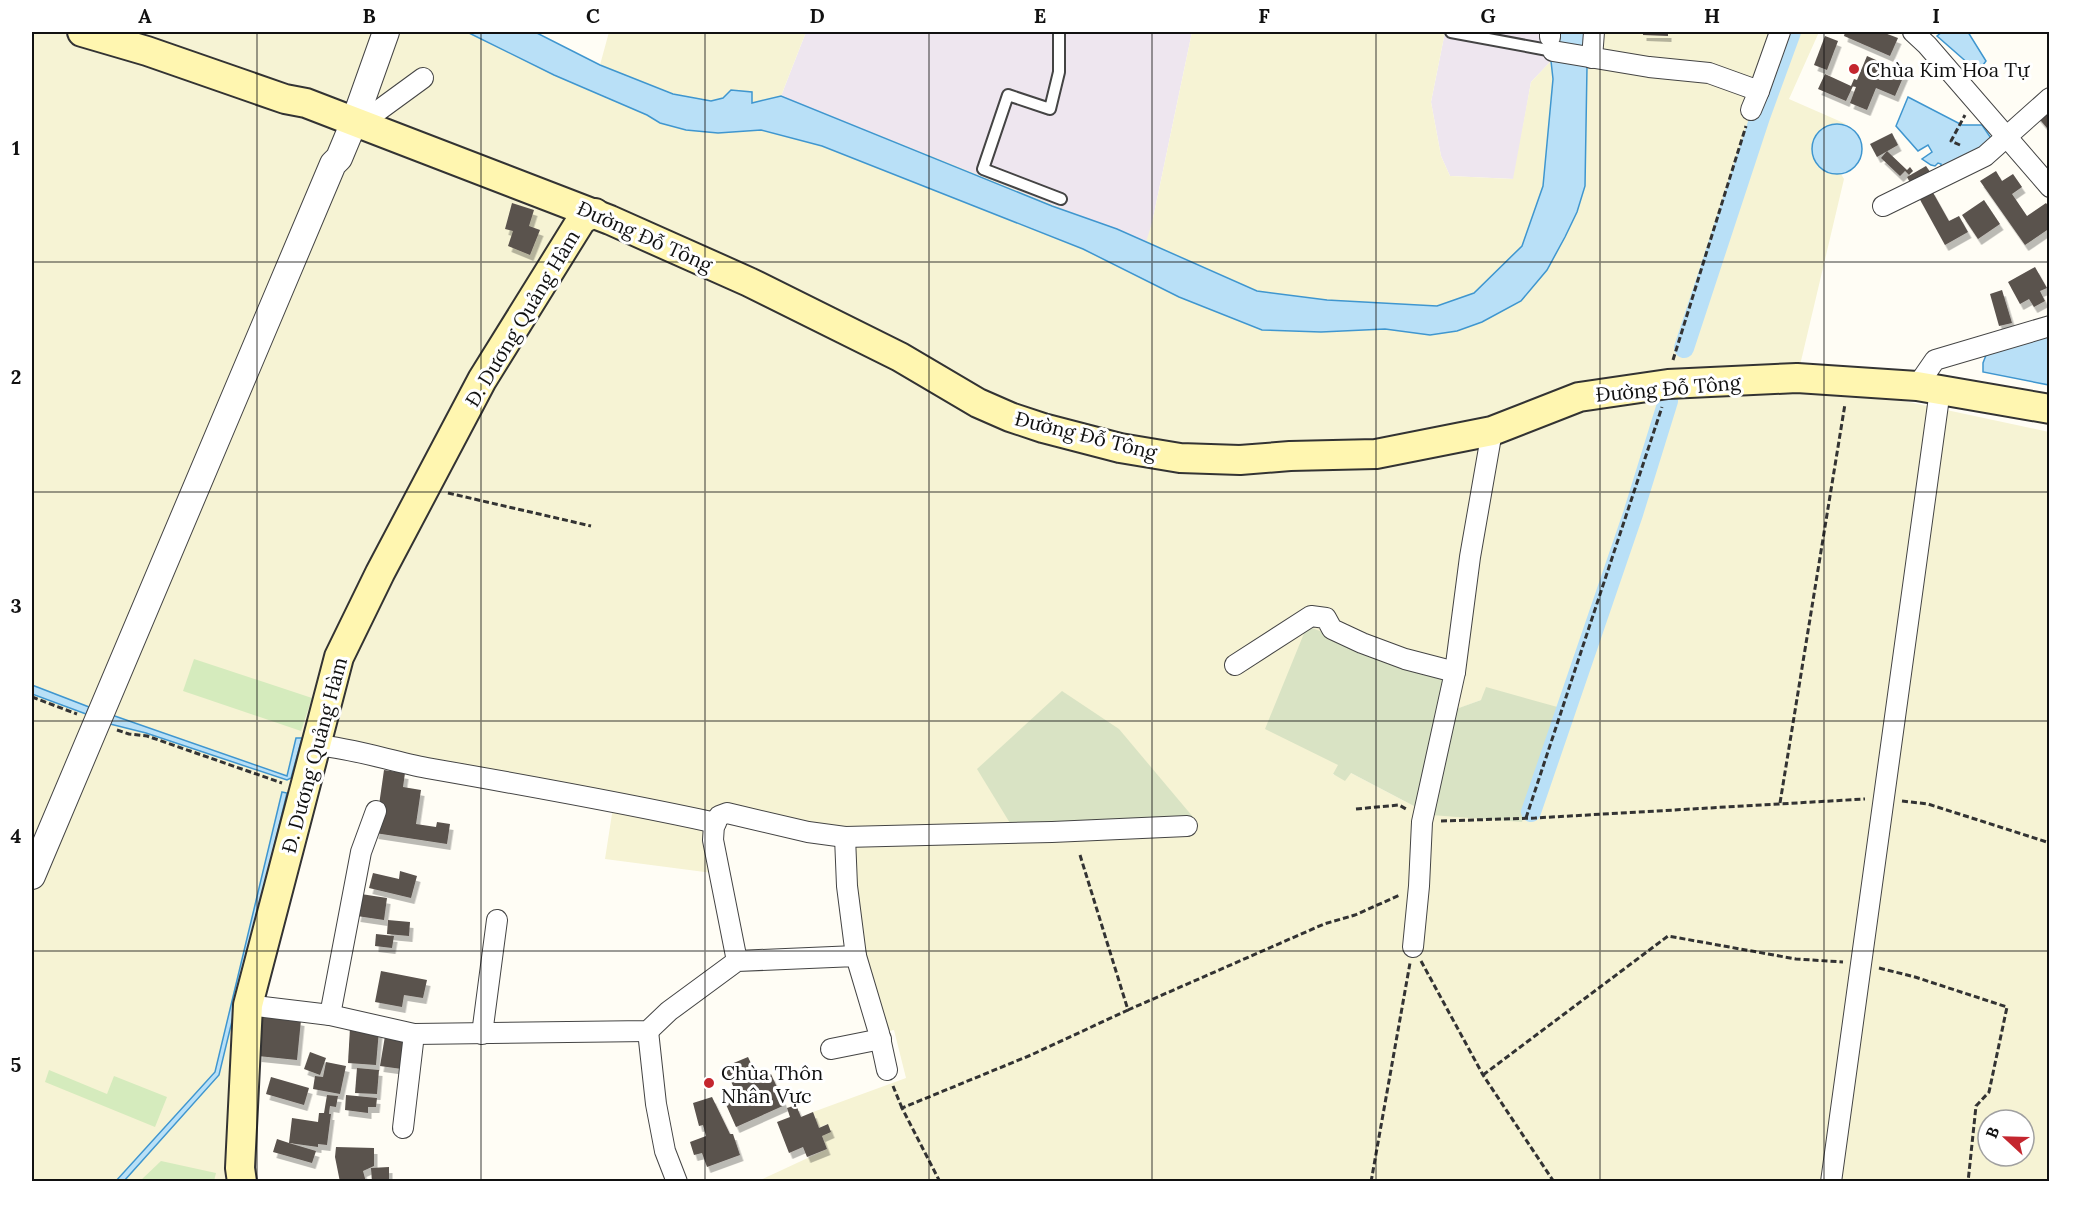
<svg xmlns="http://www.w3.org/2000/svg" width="2081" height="1213" viewBox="0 0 2081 1213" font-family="Lora,serif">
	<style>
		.industrial { fill: #eee6ef }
		.farmland { fill: #f6f3d4; fill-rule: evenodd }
		.green { fill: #d5ebbd }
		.cemetery { fill: #d9e3c4 }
		.water { fill: #b9e0f7; stroke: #3f96cf; stroke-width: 1.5 }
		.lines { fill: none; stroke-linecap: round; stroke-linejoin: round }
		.canal { stroke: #b9e0f7; stroke-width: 20 }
		.building { fill: #5a524d; filter: url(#shadow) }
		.service-casing { stroke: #444; stroke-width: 14 }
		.minor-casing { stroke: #444; stroke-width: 22 }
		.tertiary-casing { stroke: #444; stroke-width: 28 }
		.secondary-casing { stroke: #333; stroke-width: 32 }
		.path { stroke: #333; stroke-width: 3; stroke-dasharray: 6 3; stroke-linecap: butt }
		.service { stroke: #fff; stroke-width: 10 }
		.minor { stroke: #fff; stroke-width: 20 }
		.tertiary { stroke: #fff; stroke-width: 26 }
		.secondary { stroke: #fff6b0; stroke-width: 28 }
		.grid { fill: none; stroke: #111; stroke-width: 1.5; stroke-opacity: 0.55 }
		.poi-dot { fill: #c4262e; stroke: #fff; stroke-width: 2 }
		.labels { text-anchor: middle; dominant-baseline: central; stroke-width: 6; stroke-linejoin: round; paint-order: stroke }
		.poi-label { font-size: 20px; fill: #111; stroke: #fff; text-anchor: start }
		.street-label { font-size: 20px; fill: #111; stroke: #fff }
		.neatline { fill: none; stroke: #111; stroke-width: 2 }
		.grid-label { font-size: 20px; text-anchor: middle; font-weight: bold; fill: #111 }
	</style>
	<defs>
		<filter id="shadow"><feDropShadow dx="3.5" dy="6" stdDeviation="0" flood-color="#0004"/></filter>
	</defs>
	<rect width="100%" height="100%" fill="#fffdf5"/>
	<!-- industrial -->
	<g class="industrial">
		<path d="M806,32H1192L1152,223L1147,243L781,96Z"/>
		<path d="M1445,32H1556L1551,61L1531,82L1514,179L1450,176L1441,156L1431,102Z"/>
	</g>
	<!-- farmland -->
	<path class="farmland" d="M32,32H534L600,65L609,32H806L781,96L1146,242L1152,223L1192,32H1445L1431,102L1441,156L1450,176L1513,179L1531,82L1551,61L1556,32H1819L1789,99L1846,124L1830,125L1822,128L1814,158L1825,171L1841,174L1844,179L1797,378L2049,432V1181H758L827,1149L822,1136L827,1124L819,1128L813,1112L906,1078L894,1030L879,1033L845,837L719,816L720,874L605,859L614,801L315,745L248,1005L242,1181H32ZM1481,700L1431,815L1351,773L1333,775L1339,765L1433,718ZM1988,1120H2024V1156H1988Z"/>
	<!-- green -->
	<g class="green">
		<path d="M194,659L312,698L301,731L183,691Z"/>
		<path d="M49,1070L107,1094L114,1076L167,1097L155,1127L45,1082Z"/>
		<path d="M161,1161L216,1173L214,1181H140Z"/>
	</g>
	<!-- cemetery -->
	<g class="cemetery">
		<path d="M1307,626L1444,679L1434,717L1481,700L1486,687L1561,708L1522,822L1431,815L1351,773L1345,781L1333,774L1338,765L1265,729Z"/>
		<path d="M1062,691L1119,729L1193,817L1019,838L977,769Z"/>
	</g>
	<!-- water -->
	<g class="water">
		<path d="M467,32H535L600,65L673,94L711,101L723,98L731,90L752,92V103L781,96L1052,206L1117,229L1257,291L1327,300L1437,306L1474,293L1522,246L1543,186L1553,79L1551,61L1556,32H1592L1587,67L1585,186L1577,212L1565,237L1547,270L1521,301L1482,322L1457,331L1430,335L1385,329L1321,332L1262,330L1179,297L1083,249L822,146L761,130L718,133L686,130L660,123L647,115L554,75Z"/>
		<path d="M1942,32H1968L1986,61L1978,72L1937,36Z"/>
		<path d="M1908,97L1962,125H1982L1995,144L1941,168V164L1938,163L1935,166L1931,165L1922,159L1932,152L1928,145L1918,151L1896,126Z"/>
		<circle cx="1837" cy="149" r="25"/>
		<path d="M2049,333V385L1983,372V363L1988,350Z"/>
		<path d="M32,685L89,707L86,714L32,694Z"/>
		<path d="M109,714L287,776L296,738H302L291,778L287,780L146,733L106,723Z"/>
		<path d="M282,792L287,793L219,1075L124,1181L115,1182L215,1072Z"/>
	</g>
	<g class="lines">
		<!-- canal -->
		<g class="canal">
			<path d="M1684,348L1760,117L1791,32"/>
			<path d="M1531,812L1633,514L1668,401"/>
		</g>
	</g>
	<!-- building -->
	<g class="building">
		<path d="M1643,32H1668V36L1643,35Z"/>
		<path d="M1845,32H1882L1898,38L1890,56L1844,36Z"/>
		<path d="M1825,36L1838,41L1827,70L1814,65Z"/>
		<path d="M1867,56L1905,73L1895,96L1876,88L1867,110L1850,103L1856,87L1851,86H1853L1846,101L1818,89L1825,74L1851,86L1854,79L1857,80Z"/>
		<path d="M2050,103V127L2047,128L2036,115Z"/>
		<path d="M1892,133L1898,145L1877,157L1870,144Z"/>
		<path d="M1887,151L1907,170L1910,167L1913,171L1909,175L1905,171L1900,176L1881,158Z"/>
		<path d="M1926,166L1933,176L1913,188L1907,177Z"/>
		<path d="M1996,171L2002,181L2013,174L2022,187L2012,194L2027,216L2046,203L2050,208V228L2025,245L1980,181Z"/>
		<path d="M1931,189L1949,221L1959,216L1968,232L1945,245L1918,196Z"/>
		<path d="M1984,200L2000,224L1978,239L1962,215Z"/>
		<path d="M512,203L534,210L529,226L540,230L530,255L508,246L513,231L505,229Z"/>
		<path d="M2035,267L2047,288L2040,291L2045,301L2034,307L2029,299L2020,304L2008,282Z"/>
		<path d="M2002,290L2012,323L1999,326L1990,294Z"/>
		<path d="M384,770L405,773L403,787L421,790L416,824L436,827L437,822L450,824L447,844L375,833Z"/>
		<path d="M400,871L417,876L411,898L369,888L373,873L399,879Z"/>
		<path d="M361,894L387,898L384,920L357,916Z"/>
		<path d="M388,920L410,922L409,936L387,934Z"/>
		<path d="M376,934L394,936L392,948L375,946Z"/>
		<path d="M381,971L427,980L423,998L404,995L402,1007L375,1002Z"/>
		<path d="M262,1013L301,1020L297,1060L258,1056Z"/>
		<path d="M350,1028L379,1030L376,1065L348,1063Z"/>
		<path d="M385,1036L405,1039L409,1070L380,1066Z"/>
		<path d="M310,1052L326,1058L320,1075L304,1069Z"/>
		<path d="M748,1057L759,1080L771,1074L785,1105L736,1127L724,1100L737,1094L724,1067Z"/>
		<path d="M326,1062L346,1066L340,1094L313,1089L315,1076L323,1077Z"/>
		<path d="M357,1068L379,1070L377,1094L355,1093Z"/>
		<path d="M271,1077L309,1088L304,1105L266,1094Z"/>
		<path d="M327,1095L338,1096L336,1107L330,1106L329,1114H331L327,1145L318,1144V1147L289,1143L316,1151L312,1163L273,1152L277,1139L289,1143L292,1118L318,1122L319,1113H324Z"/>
		<path d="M346,1095L377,1098L376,1107H368V1113L345,1110Z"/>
		<path d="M712,1097L730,1134H733L740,1155L707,1167L702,1153L694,1155L690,1142L706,1136L703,1125L699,1126L693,1103Z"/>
		<path d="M796,1105L801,1117L813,1112L819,1128L828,1124L831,1132L822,1136L827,1149L807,1157L803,1147L789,1153L777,1122L790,1117L787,1108Z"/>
		<path d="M336,1147L374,1148V1166L363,1171L366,1182H340L335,1157Z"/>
		<path d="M389,1167V1181L372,1182L371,1168Z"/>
	</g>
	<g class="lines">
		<defs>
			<g id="service">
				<path d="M1059,32V72L1050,109L1008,95L983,169L1061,199"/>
				<path d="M1451,32L1553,51"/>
			</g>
			<g id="minor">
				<path d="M1913,32L1927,45L2050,187"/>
				<path d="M1550,37V32"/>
				<path d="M1553,51L1649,67L1709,73L1759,91L1780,32"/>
				<path d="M1592,58L1594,32"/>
				<path d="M1751,110L1759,91"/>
				<path d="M360,124L423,78"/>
				<path d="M1883,206L1985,156L2050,98"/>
				<path d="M1917,386L1935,360L2050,326"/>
				<path d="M1235,665L1311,616L1326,618L1332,629L1362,643L1405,659L1455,672"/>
				<path d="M315,745C353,748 390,761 427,768C524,785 620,802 716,823"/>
				<path d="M845,837L847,886L856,956"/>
				<path d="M1413,947L1419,886L1422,822L1455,672L1470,557L1492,431"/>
				<path d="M737,961L713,840L714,825L719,816L727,813L808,832L845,837L1052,832L1187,826"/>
				<path d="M248,1005L330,1015L414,1034L648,1031L669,1011L737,961L856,956L879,1033L887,1070"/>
				<path d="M330,1015L361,852L376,811"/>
				<path d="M648,1031L656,1104L665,1151L677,1182"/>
				<path d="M482,1034L497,920"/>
				<path d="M831,1049L881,1039"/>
				<path d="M403,1128L414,1034"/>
				<path d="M1831,1182L1940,390"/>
			</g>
			<path id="tertiary" d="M32,876L333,164L339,158L354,122L386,32"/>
			<g id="secondary">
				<path d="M82,32L147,51L285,99L306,103L610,220L749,282L900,357L978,403L1010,417L1043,428L1120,448L1180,458L1240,460L1290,456L1376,454L1492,431L1579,397L1668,384L1797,378L1917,386L2050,409"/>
				<path d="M242,1182L240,1168L248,1005L339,657L380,573L482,380L582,219L595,213"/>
			</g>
		</defs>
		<!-- service casing -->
		<use href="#service" class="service-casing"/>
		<!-- minor casing -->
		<use href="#minor" class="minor-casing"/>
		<!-- tertiary casing -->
		<use href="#tertiary" class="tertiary-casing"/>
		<!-- secondary casing -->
		<use href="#secondary" class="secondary-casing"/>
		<!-- path -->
		<g class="path">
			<path d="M1960,145L1951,141L1965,115"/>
			<path d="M1673,360L1746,126"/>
			<path d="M448,493L591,526"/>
			<path d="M32,697L77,714"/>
			<path d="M117,730L129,734L147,736L282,783"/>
			<path d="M1902,801L1928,804L2050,843"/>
			<path d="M1780,803L1845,404"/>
			<path d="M1356,809L1399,805L1406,809"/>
			<path d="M1526,818L1662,407"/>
			<path d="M1441,821L1535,818L1865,799"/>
			<path d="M1080,855L1128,1010L1324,924L1355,915L1400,895"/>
			<path d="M1421,961L1483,1075L1554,1182"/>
			<path d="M1879,968L1915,977L2007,1007L1989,1092L1976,1106L1968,1182"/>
			<path d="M1483,1075L1668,936L1796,959L1843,962"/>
			<path d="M893,1086L902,1108"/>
			<path d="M940,1182L902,1108L1031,1055L1128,1010"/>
			<path d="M1371,1182L1410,963"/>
		</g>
		<!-- service -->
		<use href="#service" class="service"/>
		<!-- minor -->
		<use href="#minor" class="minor"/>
		<!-- tertiary -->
		<use href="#tertiary" class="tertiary"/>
		<!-- secondary -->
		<use href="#secondary" class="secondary"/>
	</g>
	<!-- grid -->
	<path class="grid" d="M257,32V1182M481,32V1182M705,32V1182M929,32V1182M1152,32V1182M1376,32V1182M1600,32V1182M1824,32V1182M32,262H2050M32,492H2050M32,721H2050M32,951H2050"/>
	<!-- markers -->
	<g class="poi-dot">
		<circle cx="1854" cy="69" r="6"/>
		<circle cx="709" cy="1083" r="6"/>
	</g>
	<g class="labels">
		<!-- poi labels -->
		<g class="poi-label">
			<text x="1866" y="69">Chùa Kim Hoa Tự</text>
			<text x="721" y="1072">Chùa Thôn<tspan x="721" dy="23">Nhân Vực</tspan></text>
		</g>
		<!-- street labels -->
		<g class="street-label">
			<text transform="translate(645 236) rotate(24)">Đường Đỗ Tông</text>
			<text transform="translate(522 318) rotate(-59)">Đ. Dương Quảng Hàm</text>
			<text transform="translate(1668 388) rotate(-5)">Đường Đỗ Tông</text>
			<text transform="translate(1086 435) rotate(14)">Đường Đỗ Tông</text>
			<text transform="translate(314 755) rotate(-75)">Đ. Dương Quảng Hàm</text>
		</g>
	</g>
	<!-- border -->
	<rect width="2081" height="1213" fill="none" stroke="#ffffff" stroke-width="66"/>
	<!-- north arrow -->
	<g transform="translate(2006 1138) rotate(292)"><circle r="28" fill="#ffffff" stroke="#a0a0a0" stroke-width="1.5"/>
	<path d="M0-4.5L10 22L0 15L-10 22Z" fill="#c4262e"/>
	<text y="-9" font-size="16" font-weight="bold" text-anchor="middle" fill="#111111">B</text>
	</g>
	<rect x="33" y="33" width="2015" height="1147" class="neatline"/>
	<g class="grid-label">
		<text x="145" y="23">A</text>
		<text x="369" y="23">B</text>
		<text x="593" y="23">C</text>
		<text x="817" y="23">D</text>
		<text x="1040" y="23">E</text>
		<text x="1264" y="23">F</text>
		<text x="1488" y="23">G</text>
		<text x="1712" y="23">H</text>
		<text x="1936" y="23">I</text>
		<text x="16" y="155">1</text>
		<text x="16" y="384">2</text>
		<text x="16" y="613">3</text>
		<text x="16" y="843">4</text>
		<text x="16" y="1072">5</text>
	</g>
</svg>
